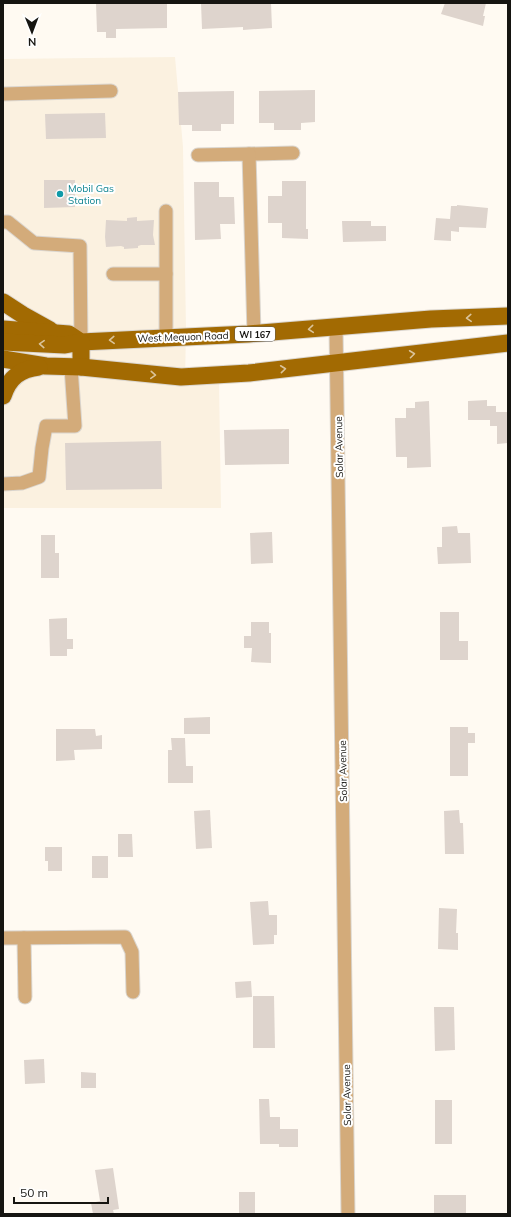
<svg xmlns="http://www.w3.org/2000/svg" width="511" height="1217" viewBox="0 0 511 1217" font-family="Mulish,sans-serif">
	<style>
		.built { fill: #fbf1e0 }
		.building { fill: #ded4cd }
		.lines { fill: none; stroke-linecap: round; stroke-linejoin: round }
		.minor-casing { stroke: #dad5ce; stroke-width: 15 }
		.major-casing { stroke: #dad5ce; stroke-width: 19 }
		.minor { stroke: #d3ab7a; stroke-width: 13 }
		.major { stroke: #a26a02; stroke-width: 17 }
		.oneway { stroke: #dac39a }
		.culture-dot { fill: #0f9aa8; stroke: #fff; stroke-width: 1.5 }
		.labels { text-anchor: middle; dominant-baseline: central; stroke-width: 4; stroke-linejoin: round; paint-order: stroke }
		.shield { fill: #fff; stroke: #5c5b58; stroke-width: 1 }
		.shield-label { font-size: 9px; font-weight: bold; fill: #161511 }
		.culture-label { font-size: 10px; fill: #0d838f; stroke: #fff; text-anchor: start }
		.street-label { font-size: 10px; fill: #161511; stroke: #fff }
	</style>
	<rect width="100%" height="100%" fill="#fffaf2"/>
	<!-- built -->
	<path class="built" d="M175,57L183,147L186,329L185,383L219,382L221,508H3V59Z"/>
	<!-- building -->
	<g class="building">
		<path d="M96,3H167V28L116,29V38H106V32H97Z"/>
		<path d="M201,3H271L272,28L243,30V27L202,29Z"/>
		<path d="M445,3H486L483,16H485L483,26L441,14Z"/>
		<path d="M315,90V122L301,123V130H274V123H259V91Z"/>
		<path d="M234,91V124H221V131H192V125H179L178,92Z"/>
		<path d="M105,113L106,138L46,139L45,114Z"/>
		<path d="M44,180H75V207L44,208Z"/>
		<path d="M282,181H306V229H308V239L282,238V223H268V196H282Z"/>
		<path d="M194,182H219V197H234L235,224H220L221,239L195,240Z"/>
		<path d="M457,205L488,208L486,228L459,227V232L451,231V241L434,240L436,218L450,219L451,206H457Z"/>
		<path d="M137,217V221L154,220L153,235L155,245H141L138,246V248L124,249V247L121,246L106,247L105,237L106,220L127,221V218Z"/>
		<path d="M342,221H371V226H386V241L343,242Z"/>
		<path d="M487,400V406H496V412H508V443L497,444V426H490V420H468V401Z"/>
		<path d="M429,401L431,467L407,468V457H396L395,418H406V408H415V402Z"/>
		<path d="M289,429V464L225,465L224,430Z"/>
		<path d="M161,441L162,489L66,490L65,443Z"/>
		<path d="M457,526L458,533H470L471,563L438,564L437,547H442V527Z"/>
		<path d="M272,532L273,563L251,564L250,533Z"/>
		<path d="M41,535H55V553H59V578H41Z"/>
		<path d="M440,612H459V641H468V660H440Z"/>
		<path d="M67,618V639H73V649H67V656H50L49,619Z"/>
		<path d="M251,622H269V633H271V663L251,662L252,648H244V636H251Z"/>
		<path d="M210,717V734H184V718Z"/>
		<path d="M450,727H468V733H475V743H468V776H450Z"/>
		<path d="M56,729H95L96,736L102,735V749L74,750L75,760L56,761Z"/>
		<path d="M171,738H185L186,766H193V783H168V750H172Z"/>
		<path d="M210,810L212,848L196,849L194,811Z"/>
		<path d="M459,810L460,823H463L464,854H445L444,811Z"/>
		<path d="M118,834H132L133,857H118Z"/>
		<path d="M45,847H62V871H48V861H45Z"/>
		<rect x="92" y="856" width="16" height="22"/>
		<path d="M268,901L269,915H277V935H274V944L253,945L250,902Z"/>
		<path d="M439,908L457,909L456,933H458V950L438,949Z"/>
		<path d="M251,981L252,997L236,998L235,982Z"/>
		<path d="M253,996H274L275,1048H253Z"/>
		<path d="M434,1007H454L455,1050L435,1051Z"/>
		<path d="M44,1059L45,1083L25,1084L24,1060Z"/>
		<path d="M81,1072L96,1073V1088H81Z"/>
		<path d="M259,1099H269L270,1117H280V1129H298V1147H279V1144H260Z"/>
		<rect x="435" y="1100" width="17" height="44"/>
		<path d="M113,1168L119,1209L113,1210L114,1214H93L91,1203L100,1201L95,1170Z"/>
		<rect x="239" y="1192" width="16" height="22"/>
		<path d="M434,1195H466V1213L434,1214Z"/>
	</g>
	<g class="lines">
		<defs>
			<g id="minor">
				<path d="M3,94L111,91"/>
				<path d="M249,154L293,153"/>
				<path d="M198,155L249,154L254,334"/>
				<path d="M3,222H8L34,243L80,246L81,342"/>
				<path d="M113,274H166"/>
				<path d="M336,327L348,1214"/>
				<path d="M166,338V211"/>
				<path d="M3,484L22,483L39,477L42,448L46,426H75L71,367"/>
				<path d="M3,938L125,937L132,952L133,992"/>
				<path d="M24,938L25,997"/>
			</g>
			<g id="major">
				<path d="M3,302L23,315L50,330"/>
				<path d="M3,329L69,334L81,342L248,334L431,319L508,316"/>
				<path d="M3,342L65,345L81,342V367"/>
				<path d="M3,359L46,366L81,367L181,377L249,373L508,343"/>
				<path d="M3,396C9,378 20,369 39,367"/>
			</g>
		</defs>
		<!-- minor casing -->
		<use href="#minor" class="minor-casing"/>
		<!-- major casing -->
		<use href="#major" class="major-casing"/>
		<!-- minor -->
		<use href="#minor" class="minor"/>
		<!-- major -->
		<use href="#major" class="major"/>
	</g>
	<!-- one-way arrows -->
	<defs><path id="oneway-chevron" d="M-2-3.5L2.5 0L-2 3.5" fill="none" stroke-width="1.6" stroke-linecap="round" stroke-linejoin="round"/></defs>
	<g class="oneway">
		<use href="#oneway-chevron" transform="translate(469 318) rotate(177)"/>
		<use href="#oneway-chevron" transform="translate(311 329) rotate(175)"/>
		<use href="#oneway-chevron" transform="translate(112 340) rotate(177)"/>
		<use href="#oneway-chevron" transform="translate(42 344) rotate(-177)"/>
		<use href="#oneway-chevron" transform="translate(412 354) rotate(-7)"/>
		<use href="#oneway-chevron" transform="translate(283 369) rotate(-6)"/>
		<use href="#oneway-chevron" transform="translate(153 375) rotate(4)"/>
	</g>
	<!-- markers -->
	<circle class="culture-dot" cx="60" cy="194" r="4"/>
	<g class="labels">
		<!-- shield labels -->
		<rect class="shield" x="235" y="327" width="40" height="14" rx="3"/>
		<g class="shield-label">
			<text x="255" y="334">WI 167</text>
		</g>
		<!-- culture labels -->
		<g class="culture-label">
			<text x="68" y="188">Mobil Gas<tspan x="68" dy="12">Station</tspan></text>
		</g>
		<!-- street labels -->
		<g class="street-label">
			<text transform="translate(183 337) rotate(-2)">West Mequon Road</text>
			<text transform="translate(339 447) rotate(-91)">Solar Avenue</text>
			<text transform="translate(343 771) rotate(-91)">Solar Avenue</text>
			<text transform="translate(347 1095) rotate(-91)">Solar Avenue</text>
		</g>
	</g>
	<!-- border -->
	<rect width="511" height="1217" fill="none" stroke="#161511" stroke-width="8"/>
	<!-- north arrow -->
	<g transform="translate(32 32) rotate(179)" stroke="#ffffff" stroke-width="3" paint-order="stroke">
	<path d="M0-3L7 15L0 10L-7 15Z" fill="#161511"/>
	<text y="-6" font-size="11" font-weight="bold" text-anchor="middle" fill="#161511">N</text>
	</g>
	<!-- scale -->
	<path d="M14 1197v6h94v-6" fill="none" stroke="#161511" stroke-width="2"/>
	<text x="20" y="1197" font-size="12" fill="#161511" stroke="#ffffff" stroke-width="3" paint-order="stroke">50 m</text>
</svg>
